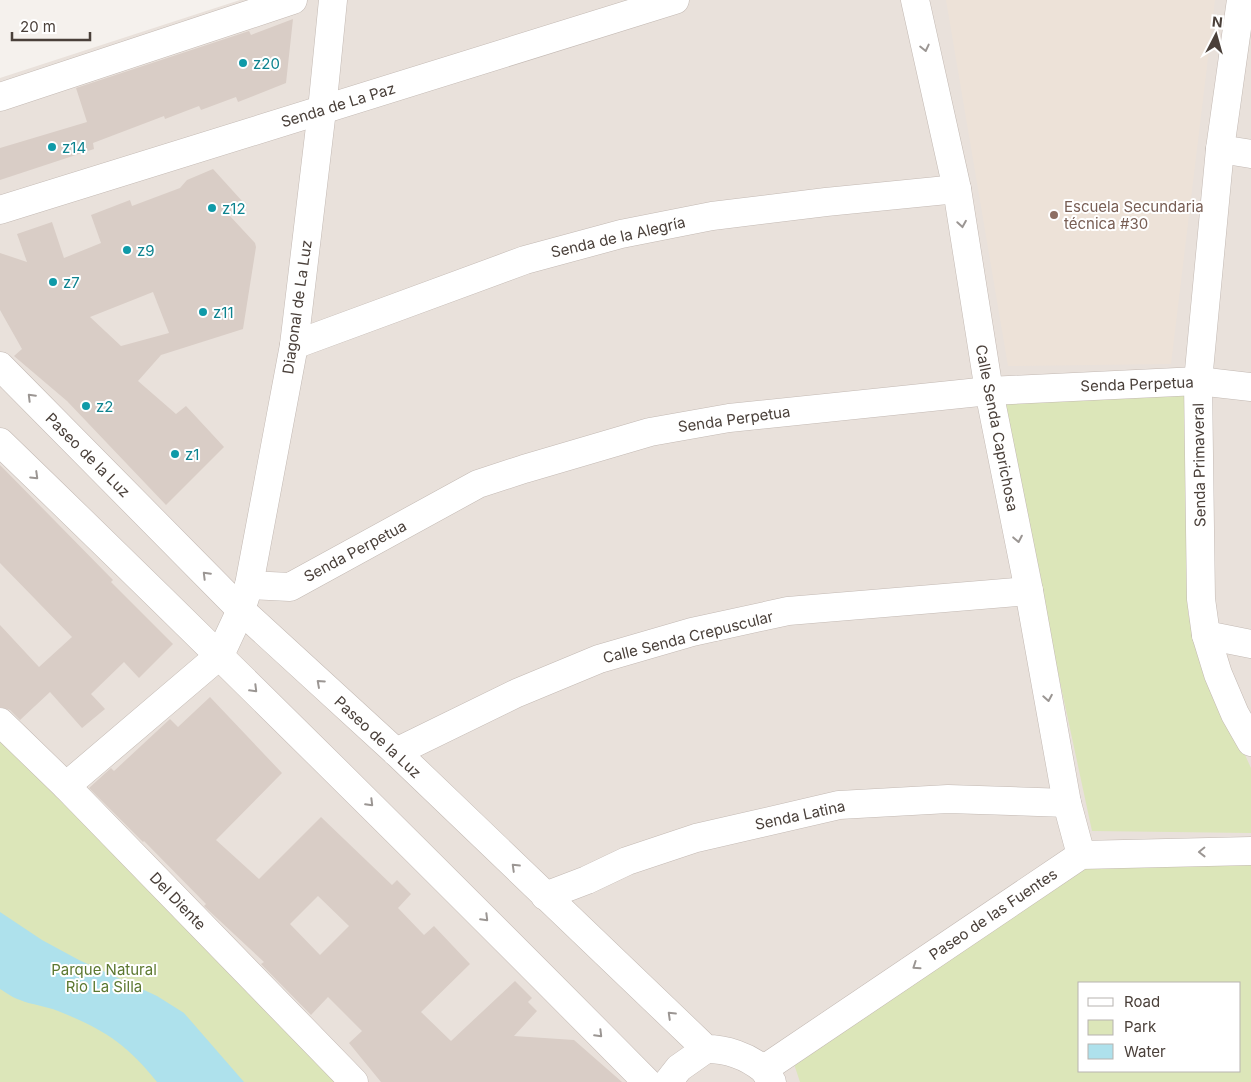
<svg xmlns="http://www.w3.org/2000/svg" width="1251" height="1082" viewBox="0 0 1251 1082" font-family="Inter,sans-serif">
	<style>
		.residential { fill: #e9e1db; fill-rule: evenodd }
		.education { fill: #ede2d8 }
		.green { fill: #dce6b9; fill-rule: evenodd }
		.water { fill: #aee1ec }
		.building { fill: #d9cdc6; fill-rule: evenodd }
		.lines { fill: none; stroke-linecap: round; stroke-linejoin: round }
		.minor-casing { stroke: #c3b9b3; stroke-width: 29 }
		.minor { stroke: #fff; stroke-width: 28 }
		.oneway { stroke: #9b9693 }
		.culture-dot { fill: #0f9aa8; stroke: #fff; stroke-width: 2 }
		.education-dot { fill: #8d6e63; stroke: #fff; stroke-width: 2 }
		.labels { text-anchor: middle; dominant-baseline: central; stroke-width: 4; stroke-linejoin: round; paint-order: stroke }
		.culture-label { font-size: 15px; fill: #0d838f; stroke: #fff; text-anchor: start }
		.street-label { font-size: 15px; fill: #4a403a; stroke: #fff }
		.education-label { font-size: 15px; fill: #785e54; stroke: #fff; text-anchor: start }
		.park-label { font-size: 15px; fill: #5c7830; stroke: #fff }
	</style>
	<rect width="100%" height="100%" fill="#f5f1ed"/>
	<!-- residential -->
	<path class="residential" d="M240,0H1251V1082H0V78ZM1080,983H1240V1071H1080Z"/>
	<!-- education -->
	<path class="education" d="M946,0H1215L1171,364L1008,366Z"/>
	<!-- green -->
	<g class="green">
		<path d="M1186,392L1188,490V614L1219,698L1251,768V833L1092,831L999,398Z"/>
		<path d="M0,722L345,1082H0Z"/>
		<path d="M1251,862V1082H800L793,1061L1074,868ZM1080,983H1240V1071H1080Z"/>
	</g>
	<!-- water -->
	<path class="water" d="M0,912L42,940L79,960L157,996L184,1013L244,1082H157C127,1044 103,1029 58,1011C46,1006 32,1005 20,1000C13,998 7,993 0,989Z"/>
	<!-- building -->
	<g class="building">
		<path d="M293,19L286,83L238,102L236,97L201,110L199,106L165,119L164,116L93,143L94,149L0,180V148L87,122L76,88L249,31L251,35Z"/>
		<path d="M213,169L242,201L229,215L255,243L256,247L243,329L161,355L138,381L176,414L186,406L224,447L166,505L67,401L14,356L22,349L0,310V253L27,262L17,234L52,222L64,258L101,243L91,215L130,200L132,206L180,188L187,180ZM153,292L169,333L121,346L90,317Z"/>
		<path d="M0,465L113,580L111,582L173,644L139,678L124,662L91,694L105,709L82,728L50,692L20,720L10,710L0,707V625L39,667L72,637L0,563Z"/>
		<path d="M210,697L282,773L216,840L259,879L321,817L392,885L397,880L411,894L398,908L424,935L434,926L470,964L421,1012L451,1041L515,981L532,998L528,1002L537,1011L514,1036L574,1040L622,1082H381L349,1043L362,1031L328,997L311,1015L261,964L264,962L205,907L204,906L206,904L144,841L143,842L89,788L111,768L114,771L170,719L178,727ZM318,896L349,926L320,955L290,924Z"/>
	</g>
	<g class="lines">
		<defs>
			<g id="minor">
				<path d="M915,0L957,189L989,391L1029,591L1067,803L1081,855"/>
				<path d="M1241,0L1220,149L1198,381L1200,529L1201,599L1206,635L1218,674L1235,714L1251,742"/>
				<path d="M0,97L293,0"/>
				<path d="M1220,149L1251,154"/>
				<path d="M0,210L675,0"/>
				<path d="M294,345L525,260L621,234L712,216L826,202L957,189"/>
				<path d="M0,366L241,610L396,752L706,1049C726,1049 747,1056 763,1069C766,1072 769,1078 772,1082"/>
				<path d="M0,442C218,653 433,866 647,1082"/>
				<path d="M249,585L290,587L478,484L524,469L650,432L729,418L989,391L1198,381L1251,387"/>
				<path d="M1206,635L1251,644"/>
				<path d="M0,722L66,786L354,1082"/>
				<path d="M396,752L517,693L599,659L692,632L788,611L1029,591"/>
				<path d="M66,786L220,655L241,610L249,585L294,345L322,110L333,0"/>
				<path d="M545,896L587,880L627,861L696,838L839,805L948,799L1067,803"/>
				<path d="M764,1069L1081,855L1251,851"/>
				<path d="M668,1082L679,1068L706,1049"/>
			</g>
		</defs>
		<!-- minor casing -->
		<use href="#minor" class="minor-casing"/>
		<!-- minor -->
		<use href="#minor" class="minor"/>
	</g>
	<!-- one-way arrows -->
	<defs><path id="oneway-chevron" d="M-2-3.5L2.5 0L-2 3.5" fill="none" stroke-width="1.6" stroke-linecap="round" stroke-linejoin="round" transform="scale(1.25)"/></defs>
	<g class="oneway">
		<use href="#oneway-chevron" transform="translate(925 48) rotate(77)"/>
		<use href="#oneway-chevron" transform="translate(962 224) rotate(81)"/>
		<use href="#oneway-chevron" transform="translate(31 397) rotate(-135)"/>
		<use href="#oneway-chevron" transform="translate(35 476) rotate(44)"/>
		<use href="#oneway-chevron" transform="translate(1018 539) rotate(79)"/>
		<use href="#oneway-chevron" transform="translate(206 575) rotate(-135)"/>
		<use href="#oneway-chevron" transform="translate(320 683) rotate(-138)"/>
		<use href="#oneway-chevron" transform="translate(254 689) rotate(45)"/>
		<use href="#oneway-chevron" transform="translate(1048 698) rotate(80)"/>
		<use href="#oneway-chevron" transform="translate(370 803) rotate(45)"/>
		<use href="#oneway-chevron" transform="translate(1202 852) rotate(179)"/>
		<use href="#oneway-chevron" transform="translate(515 867) rotate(-136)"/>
		<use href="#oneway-chevron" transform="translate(485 918) rotate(45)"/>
		<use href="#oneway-chevron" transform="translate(916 966) rotate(146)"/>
		<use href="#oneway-chevron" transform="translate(671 1015) rotate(-136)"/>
		<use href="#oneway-chevron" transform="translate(599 1034) rotate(45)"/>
	</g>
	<!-- markers -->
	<g class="culture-dot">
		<circle cx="243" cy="63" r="5"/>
		<circle cx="52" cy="147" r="5"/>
		<circle cx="212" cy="208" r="5"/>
		<circle cx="127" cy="250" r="5"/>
		<circle cx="53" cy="282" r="5"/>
		<circle cx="203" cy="312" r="5"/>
		<circle cx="86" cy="406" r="5"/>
		<circle cx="175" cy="454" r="5"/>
	</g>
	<circle class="education-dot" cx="1054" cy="215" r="5"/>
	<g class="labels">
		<!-- culture labels -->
		<g class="culture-label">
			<text x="253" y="63">z20</text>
			<text x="62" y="147">z14</text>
			<text x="222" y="208">z12</text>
			<text x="137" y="250">z9</text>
			<text x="63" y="282">z7</text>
			<text x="213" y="312">z11</text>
			<text x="96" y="406">z2</text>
			<text x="185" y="454">z1</text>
		</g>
		<!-- street labels -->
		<g class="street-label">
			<text transform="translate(338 105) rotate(-17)">Senda de La Paz</text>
			<text transform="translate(618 237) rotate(-13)">Senda de la Alegría</text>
			<text transform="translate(297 307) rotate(-82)">Diagonal de La Luz</text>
			<text transform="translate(1137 384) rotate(-2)">Senda Perpetua</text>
			<text transform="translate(734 419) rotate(-8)">Senda Perpetua</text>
			<text transform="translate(997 428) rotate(79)">Calle Senda Caprichosa</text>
			<text transform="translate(88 455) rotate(45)">Paseo de la Luz</text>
			<text transform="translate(1199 465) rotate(-91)">Senda Primaveral</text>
			<text transform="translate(355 551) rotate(-28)">Senda Perpetua</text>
			<text transform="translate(688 637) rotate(-14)">Calle Senda Crepuscular</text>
			<text transform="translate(378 737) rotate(43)">Paseo de la Luz</text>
			<text transform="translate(800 815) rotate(-12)">Senda Latina</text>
			<text transform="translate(178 901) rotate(46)">Del Diente</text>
			<text transform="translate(993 914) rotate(-34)">Paseo de las Fuentes</text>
		</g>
		<!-- education labels -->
		<g class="education-label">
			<text x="1064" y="206">Escuela Secundaria<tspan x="1064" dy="17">técnica #30</tspan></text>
		</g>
		<!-- park labels -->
		<g class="park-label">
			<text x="104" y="969">Parque Natural<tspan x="104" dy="17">Rio La Silla</tspan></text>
		</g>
	</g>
	<!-- legend -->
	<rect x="1078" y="982" width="162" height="90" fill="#ffffff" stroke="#b7b3b0"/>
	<rect x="1088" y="998" width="25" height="8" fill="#ffffff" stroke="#b7b3b0"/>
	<text x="1124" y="1007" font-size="15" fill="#4a403a">Road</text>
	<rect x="1088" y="1020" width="25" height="15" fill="#dce6b9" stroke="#b7b3b0"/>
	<text x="1124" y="1032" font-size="15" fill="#4a403a">Park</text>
	<rect x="1088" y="1044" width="25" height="15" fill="#aee1ec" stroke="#b7b3b0"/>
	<text x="1124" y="1057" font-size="15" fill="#4a403a">Water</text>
	<!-- north arrow -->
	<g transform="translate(1216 35) rotate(6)" stroke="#ffffff" stroke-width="4" paint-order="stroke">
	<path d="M0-4L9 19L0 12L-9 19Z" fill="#4a403a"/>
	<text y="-8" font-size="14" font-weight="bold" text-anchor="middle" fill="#4a403a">N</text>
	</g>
	<!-- scale -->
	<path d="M12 32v8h78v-8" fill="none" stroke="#4a403a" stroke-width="2.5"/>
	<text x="20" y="32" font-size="15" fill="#4a403a" stroke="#ffffff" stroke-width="4" paint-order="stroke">20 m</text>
</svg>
